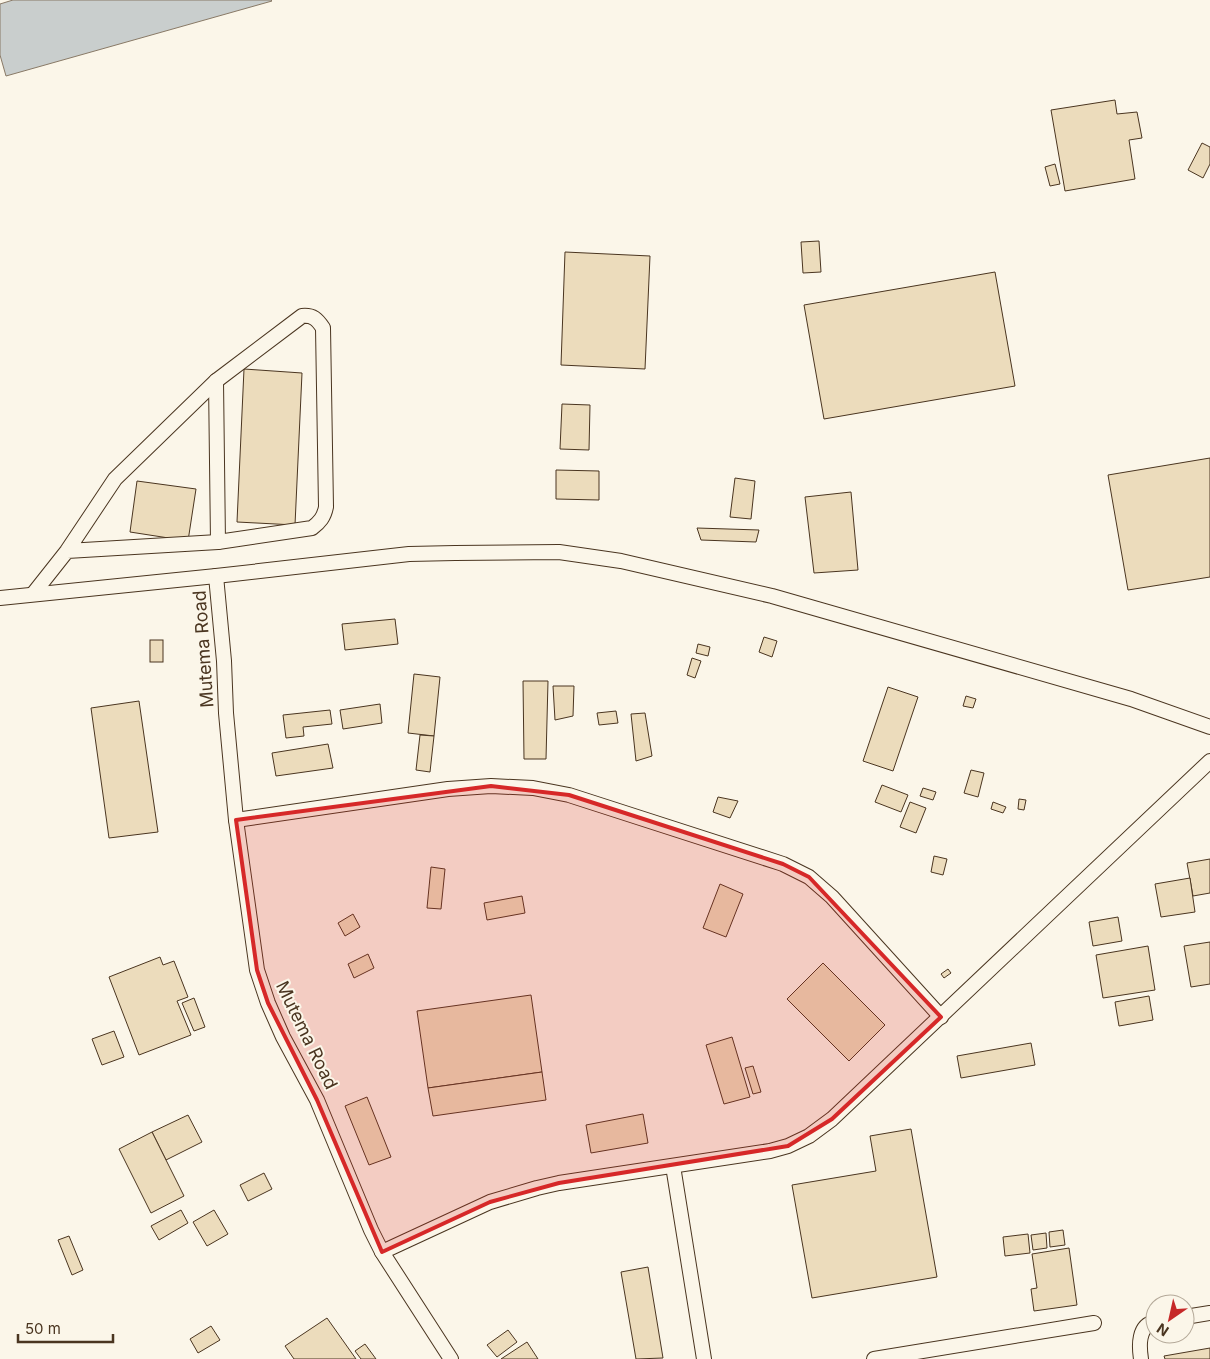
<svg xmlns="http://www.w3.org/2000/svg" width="1210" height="1359" viewBox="0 0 1210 1359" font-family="Inter,sans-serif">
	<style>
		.water { fill: #c9cecd; stroke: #887966 }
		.building { fill: #ecdcbc; stroke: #4a3520 }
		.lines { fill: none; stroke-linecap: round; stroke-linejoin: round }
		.minor-casing { stroke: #4a3520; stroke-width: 16 }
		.minor { stroke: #fbf6e9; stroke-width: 14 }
		.marked { fill: #d62828; fill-opacity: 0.2; stroke: #d62828; stroke-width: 4; stroke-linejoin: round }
		.labels { text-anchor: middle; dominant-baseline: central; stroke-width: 4; stroke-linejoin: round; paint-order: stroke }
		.street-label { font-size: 18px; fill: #4a3520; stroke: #fbf6e9 }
	</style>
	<rect width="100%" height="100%" fill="#fbf6e9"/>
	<!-- water -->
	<path class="water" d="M13,0H271L272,1L6,76L0,55V4Z"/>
	<!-- building -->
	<g class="building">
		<path d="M1115,100L1117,114L1137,112L1142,138L1129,140L1135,179L1065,191L1051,110Z"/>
		<path d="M1202,143L1210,147V164L1203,178L1188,170Z"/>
		<path d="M1055,164L1060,184L1050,186L1045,167Z"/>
		<path d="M819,241L821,272L803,273L801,242Z"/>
		<path d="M565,252L650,256L645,369L561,365Z"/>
		<path d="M995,272L1015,386L824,419L804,305Z"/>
		<path d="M244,369L302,373L295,525L237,522Z"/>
		<path d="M562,404L590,405L589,450L560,449Z"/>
		<path d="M1210,458V577L1128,590L1108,475Z"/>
		<path d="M556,470L599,471V500L556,499Z"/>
		<path d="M735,478L755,481L751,519L730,517Z"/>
		<path d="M137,481L196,489L188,541L130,532Z"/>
		<path d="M851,492L858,570L814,573L805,497Z"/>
		<path d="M697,528L759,530L756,542L701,540Z"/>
		<path d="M395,619L398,644L345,650L342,624Z"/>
		<path d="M764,637L777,641L772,657L759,652Z"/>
		<rect x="150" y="640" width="13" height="22"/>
		<path d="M698,644L710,647L708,656L696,653Z"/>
		<path d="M692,658L701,661L695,678L687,675Z"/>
		<path d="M414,674L440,677L434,736L408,733Z"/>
		<path d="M523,681H548L546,759H524Z"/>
		<path d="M553,686H574L573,716L555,720Z"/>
		<path d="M888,687L918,697L893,771L863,761Z"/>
		<path d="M966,696L976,699L973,708L963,706Z"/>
		<path d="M139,701L158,832L109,838L91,708Z"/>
		<path d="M380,704L382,723L343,729L340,710Z"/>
		<path d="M330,710L332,724L303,727L304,736L286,738L283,715Z"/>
		<path d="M616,711L618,723L599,725L597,713Z"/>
		<path d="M645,713L652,756L636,761L631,714Z"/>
		<path d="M420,735L434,736L430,772L416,770Z"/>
		<path d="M328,744L333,768L276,776L272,753Z"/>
		<path d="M971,770L984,773L978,797L964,793Z"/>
		<path d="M882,785L908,795L901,812L875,802Z"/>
		<path d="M923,788L936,792L933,800L920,796Z"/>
		<path d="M718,797L738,801L730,818L713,812Z"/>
		<path d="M1019,799L1026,800L1024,810L1018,809Z"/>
		<path d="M910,802L926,808L916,833L900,827Z"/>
		<path d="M993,802L1006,807L1003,813L991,809Z"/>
		<path d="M934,856L947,859L943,875L931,872Z"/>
		<path d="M1210,859V893L1193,896L1187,863Z"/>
		<path d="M431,867L445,869L441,909L427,908Z"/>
		<path d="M1190,878L1195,912L1161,917L1155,884Z"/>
		<path d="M720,884L743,894L726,937L703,928Z"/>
		<path d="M522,896L525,913L487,920L484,903Z"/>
		<path d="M353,914L360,927L345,936L338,923Z"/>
		<path d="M1118,917L1122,941L1093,946L1089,922Z"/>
		<path d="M1210,942V984L1191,987L1184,946Z"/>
		<path d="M1148,946L1155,990L1103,998L1096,955Z"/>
		<path d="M368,954L374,968L354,978L348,964Z"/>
		<path d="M160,957L163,965L174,961L188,997L177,1001L191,1035L139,1055L109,977Z"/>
		<path d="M823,963L885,1025L849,1061L787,999Z"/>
		<path d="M948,969L951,973L944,978L941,974Z"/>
		<path d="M531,995L542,1072L428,1088L417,1011Z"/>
		<path d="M1149,996L1153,1020L1119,1026L1115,1002Z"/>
		<path d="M194,998L205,1027L194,1031L182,1003Z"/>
		<path d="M114,1031L124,1057L102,1065L92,1039Z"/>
		<path d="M732,1037L750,1097L724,1104L706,1045Z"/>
		<path d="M1031,1043L1035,1065L961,1078L957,1056Z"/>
		<path d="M753,1066L761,1092L753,1094L745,1068Z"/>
		<path d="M542,1072L546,1100L433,1116L428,1088Z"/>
		<path d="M367,1097L391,1157L369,1165L345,1106Z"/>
		<path d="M643,1114L648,1143L591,1153L586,1125Z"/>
		<path d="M188,1115L202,1142L166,1160L152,1132Z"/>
		<path d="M911,1129L937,1277L812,1298L792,1185L876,1171L870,1136Z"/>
		<path d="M152,1132L184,1196L151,1213L119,1149Z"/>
		<path d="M264,1173L272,1189L248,1201L240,1185Z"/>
		<path d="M181,1210L188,1223L159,1240L151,1226Z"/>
		<path d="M214,1210L228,1234L207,1246L193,1222Z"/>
		<path d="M1063,1230L1065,1245L1050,1247L1049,1232Z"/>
		<path d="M1046,1233L1047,1248L1033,1250L1031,1235Z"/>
		<path d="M1028,1234L1030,1253L1005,1256L1003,1237Z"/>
		<path d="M69,1236L83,1270L72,1275L58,1240Z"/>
		<path d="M1069,1248L1077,1305L1034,1311L1031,1289L1037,1288L1032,1254Z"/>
		<path d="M648,1267L663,1358L636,1359L621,1272Z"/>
		<path d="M327,1318L356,1359H294L285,1346Z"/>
		<path d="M211,1326L220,1340L198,1353L190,1339Z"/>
		<path d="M508,1330L517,1342L497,1357L487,1345Z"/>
		<path d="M527,1342L538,1359H501Z"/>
		<path d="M365,1344L376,1359H361L355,1351Z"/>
		<path d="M1210,1348V1359H1165L1164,1356Z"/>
	</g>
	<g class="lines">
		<defs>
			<g id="minor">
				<path d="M216,381L218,542"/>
				<path d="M216,576L224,661L226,713L236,820L257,970L268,1003L283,1037L317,1100L371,1230L382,1252L451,1359"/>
				<path d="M33,594L67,551L115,479L216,381L302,316C313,315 317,319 323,328L326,507C324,517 320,522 312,528L218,542L67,551"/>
				<path d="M0,598L216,576L409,554L455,553L559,552L621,561L772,596L1131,699L1210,727"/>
				<path d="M236,820L448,789L491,786L533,788L569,795L783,864L809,877L832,897L941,1017"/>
				<path d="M673,1166L704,1359"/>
				<path d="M382,1252L490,1202L537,1188L559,1183L770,1151L788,1146L809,1136L832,1119L1210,761"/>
				<path d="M1185,1317L1210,1313"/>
				<path d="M874,1359L1094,1323"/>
				<path d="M1141,1359C1139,1346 1138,1325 1155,1322"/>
			</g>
		</defs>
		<!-- minor casing -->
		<use href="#minor" class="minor-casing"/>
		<!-- minor -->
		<use href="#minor" class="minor"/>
	</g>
	<!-- marked area -->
	<path class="marked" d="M491,786L569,795L783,864L809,877L941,1017L832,1119L788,1146L559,1183L490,1202L382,1252L317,1100L268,1003L257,970L236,820Z"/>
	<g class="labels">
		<!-- street labels -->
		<g class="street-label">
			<text transform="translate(203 649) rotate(-94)">Mutema Road</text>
			<text transform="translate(307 1035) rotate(64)">Mutema Road</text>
		</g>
	</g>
	<!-- north arrow -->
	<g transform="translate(1170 1319) rotate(214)"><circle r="24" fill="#fbf6e9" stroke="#b4a999"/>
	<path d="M0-4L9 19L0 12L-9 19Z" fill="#c62828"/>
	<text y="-8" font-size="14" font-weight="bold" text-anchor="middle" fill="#4a3520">N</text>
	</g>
	<!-- scale -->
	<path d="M18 1334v8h95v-8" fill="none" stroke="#4a3520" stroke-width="2.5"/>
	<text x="25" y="1334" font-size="15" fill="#4a3520" stroke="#fbf6e9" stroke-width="4" paint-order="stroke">50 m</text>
</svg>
